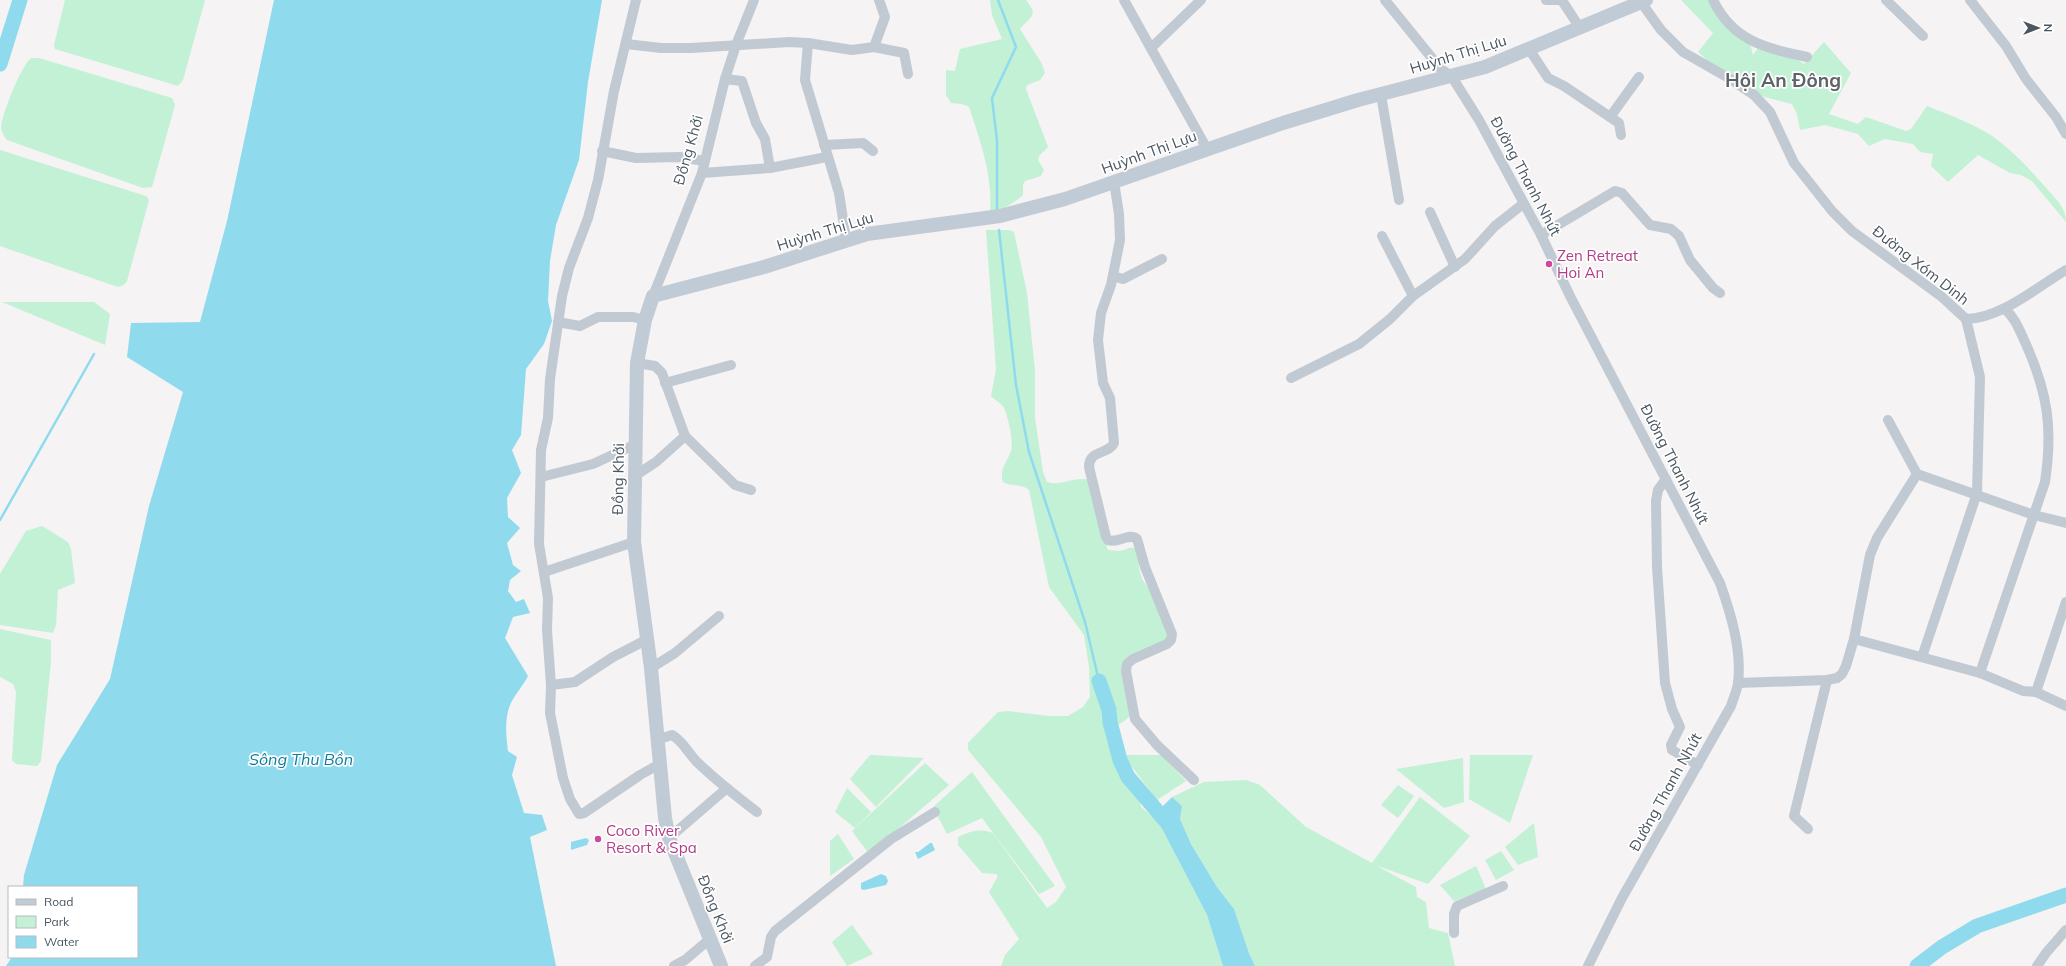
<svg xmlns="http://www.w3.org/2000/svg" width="2066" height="966" viewBox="0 0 2066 966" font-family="Mulish,sans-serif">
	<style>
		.green { fill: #c3f1d5 }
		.water { fill: #90daee }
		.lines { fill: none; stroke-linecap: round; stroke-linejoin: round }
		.stream { stroke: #90daee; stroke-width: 2.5 }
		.river { stroke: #90daee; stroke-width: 15 }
		.street { stroke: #c1cad2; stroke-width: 10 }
		.secondary { stroke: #c1cbd6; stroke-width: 14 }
		.hotel-dot { fill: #d1479c; stroke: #fff; stroke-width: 1.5 }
		.labels { text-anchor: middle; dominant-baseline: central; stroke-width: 3.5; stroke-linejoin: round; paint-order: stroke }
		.street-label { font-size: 15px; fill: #4a5661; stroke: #fff }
		.hotel-label { font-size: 15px; fill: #b23c85; stroke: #fff; text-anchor: start }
		.water-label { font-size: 16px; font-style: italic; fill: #0c7c9b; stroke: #fff }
		.district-label { font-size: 19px; font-weight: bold; fill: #5f6368; stroke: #fff }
	</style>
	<rect width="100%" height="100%" fill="#f5f3f3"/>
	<!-- green -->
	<g class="green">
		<path d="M65,0H205L183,80L178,86L55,49L54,45Z"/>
		<path d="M990,0H1026C1040,17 1029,17 1020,29L1042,64L1045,73L1040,80L1027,85L1026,89L1048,147L1039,156L1038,160L1044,170L1041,176L1025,181L1023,185V195C1011,205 1006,209 990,211C993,176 980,140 969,107L962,104L951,103L946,95V70L955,71L960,49L1002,39L992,15Z"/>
		<path d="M1681,0H1715L1750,43L1753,55L1758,48H1779L1804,64L1824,42L1851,73L1829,114L1858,124L1866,117L1906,131L1911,129L1927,106C1950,115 1980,126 1999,141C2017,155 2032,172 2047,189C2056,199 2066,208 2066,222L2032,181L2021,175L2010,173L1978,155L1948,182L1931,166L1933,154L1920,152L1913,144L1885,139L1869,146L1858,134L1825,125L1800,130L1797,114L1792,104L1761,96L1706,64L1705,58L1698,52L1713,33Z"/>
		<path d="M31,58H39L172,98L175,105L152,187L143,188L7,140C4,136 2,133 1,128C1,116 21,66 31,58Z"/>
		<path d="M0,150L146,196L149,200L127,281L124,285L118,287L0,246Z"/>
		<path d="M986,230H1010L1014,232L1027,293L1035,371V418L1043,472L1047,482C1061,487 1074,476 1089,480L1105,542L1108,550C1112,550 1116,551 1119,551C1130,550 1130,542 1140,554L1139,568L1142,579L1149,589L1170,637L1128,664L1134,713L1123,722L1108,730C1114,754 1119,785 1140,800L1141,807L1158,821L1207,915L1223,966H1001L1005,955L1019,939L989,892L998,876L996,874L982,873L958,845V837C971,831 980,828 993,833L1047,908L1056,902L1066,887L1041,837L968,750V743L998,712L1008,711L1049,716H1068L1083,707L1090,697L1089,667L1084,635L1049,587L1029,490C1021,483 1012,487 1003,482C999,468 1007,463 1011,451C1014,442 1008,417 1004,408C1002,404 995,400 991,396L996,369Z"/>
		<path d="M2,302H94L110,314L105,345Z"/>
		<path d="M42,526L68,542L71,549L75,583L58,590L56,625L53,633L0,625V574L26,531Z"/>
		<path d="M0,629L51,640V662L41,761L37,766L16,764L12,760L16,692L13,684L0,677Z"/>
		<path d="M870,755L924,758L876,807L850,779Z"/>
		<path d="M1123,755H1161L1186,781L1157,800Z"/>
		<path d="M1470,755H1533L1510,823L1469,799Z"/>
		<path d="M1463,758L1464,802L1444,808L1396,769Z"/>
		<path d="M925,763L949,785L869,854L852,831Z"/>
		<path d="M972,772L1055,886L1039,894L982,818L947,834L933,807Z"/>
		<path d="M1246,780L1260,785L1306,827L1372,863L1420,797L1470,836L1428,884L1375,865L1416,887L1417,897L1426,902L1429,928L1448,933L1455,966H1255L1249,953L1234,909L1217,887L1191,844L1180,819L1182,806L1172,797L1204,782Z"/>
		<path d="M1398,785L1414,796L1398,818L1381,805Z"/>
		<path d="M847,788L871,812L855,828L835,812Z"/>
		<path d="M1534,823L1538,857L1518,865L1505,847Z"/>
		<path d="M838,834L854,859L830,876V841Z"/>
		<path d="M1501,851L1514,870L1496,880L1485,860Z"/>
		<path d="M1476,866L1486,889L1454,901L1440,885Z"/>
		<path d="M852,925L873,954L847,966L832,942Z"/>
	</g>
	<!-- water -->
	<g class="water">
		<path d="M274,0H602L588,82L579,160L556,225L550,261L548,301L552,321L544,344L526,369L521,435L512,450L521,473L507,498L508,517L520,528L507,543L513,565L521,571L510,580L508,591L516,602L524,599L530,613L513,617L505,638L528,676C523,686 515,694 511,703C504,717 506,736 508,751L517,757L512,775L524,813L542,815L547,830L530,837L556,966H6L12,957H137V887H23L24,875L57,765L110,679L149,506L183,392L127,357L131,323L200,322L227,221Z"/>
		<path d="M1172,797L1182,806L1180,819L1191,844L1217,887L1234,909L1249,953L1255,966H1223L1207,915L1158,821V811Z"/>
		<path d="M586,838L589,840L587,845L571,850V842Z"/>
		<path d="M930,843H932L935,850L918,859L915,852H918Z"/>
		<path d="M881,874L886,876L888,881L886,885L864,890L861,889V883Z"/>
	</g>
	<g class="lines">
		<!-- stream -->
		<g class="stream">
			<path d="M997,211V141L992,98L1016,47L998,0"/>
			<path d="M999,230L1016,385L1029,452L1085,622L1099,681"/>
			<path d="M0,520L94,354"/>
		</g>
		<!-- river -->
		<g class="river">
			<path d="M0,64L20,0"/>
			<path d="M1099,681L1109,710L1110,722L1120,760L1128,777L1170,826"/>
			<path d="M1917,966L1942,947L1977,926L2066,895"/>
		</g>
		<!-- street -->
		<g class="street">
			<path d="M636,0L614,91L598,180L588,218L569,268L562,296L550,379L548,418L541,450L539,544L548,598L547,630L551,685L550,713L563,778L570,799L579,814L584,813L640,775L658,765"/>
			<path d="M1124,0L1207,149"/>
			<path d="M1385,0L1440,68L1452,77L1479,120L1541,235L1570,296L1720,583C1731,614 1742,650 1738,683C1737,691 1733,699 1731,706L1622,898L1588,966"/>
			<path d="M1546,0H1560"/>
			<path d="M1560,0L1563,2L1580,28"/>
			<path d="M1713,0C1733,41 1765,48 1807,57"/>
			<path d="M1886,0L1923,36"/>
			<path d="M1970,0L2006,46L2026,79L2056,117L2066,134"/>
			<path d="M1641,2L1661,30L1683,52L1732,80L1754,95L1770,112L1794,163L1832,211L1852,231L1942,297L1966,319L1980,377L1977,493L1922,657"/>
			<path d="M808,43L805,80L839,193L846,239"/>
			<path d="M626,44L661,48H691L789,42L808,43L852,50L874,47L904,53L908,74"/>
			<path d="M874,47L885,17L879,0"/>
			<path d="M1151,48L1201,0"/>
			<path d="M1529,49L1548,78L1564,86L1619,123L1621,135"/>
			<path d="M725,79L742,81L756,123L765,139L770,168"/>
			<path d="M1381,95L1399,200"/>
			<path d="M1610,117L1639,77"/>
			<path d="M824,145L863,143L873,151"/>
			<path d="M602,151L636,158L680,157L704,161"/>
			<path d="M702,173L770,168L827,157"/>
			<path d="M1114,182L1119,214L1120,240L1111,285L1101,313L1098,340L1103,383L1110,398L1114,443C1109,455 1089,449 1089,467L1106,537L1108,540C1118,544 1129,532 1137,539L1145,567L1172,634L1171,640L1167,644L1133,659L1127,664L1126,671L1135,719L1157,745L1194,780"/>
			<path d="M1430,212L1455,267"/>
			<path d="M1541,235L1615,191L1622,193L1650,225L1671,229L1679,236L1690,260L1713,288L1720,293"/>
			<path d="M1382,236L1413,296"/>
			<path d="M1113,276L1123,279L1162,259"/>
			<path d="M653,296L702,173L725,79L736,45L754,0"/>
			<path d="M1966,319C2000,319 2037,287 2066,270"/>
			<path d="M558,322L580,326L598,317H633L645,320"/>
			<path d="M637,363L655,366L662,373L685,436L735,485L751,490"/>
			<path d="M1291,378L1359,344L1390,319L1413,296L1465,259L1495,226L1523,204"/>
			<path d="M665,383L731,365"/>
			<path d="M1888,420L1917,474L2034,515L2066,523"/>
			<path d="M636,475L656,462L685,436"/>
			<path d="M541,477L593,464L636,444"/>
			<path d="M1666,479L1658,490L1656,501L1657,567L1665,683L1672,709L1680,727L1671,745L1672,750L1698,765"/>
			<path d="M544,572L634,542"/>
			<path d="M1854,639L1980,673L2023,691L2036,692L2066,706"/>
			<path d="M651,668L675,653L719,616"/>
			<path d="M1980,673L2045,482C2053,428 2048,393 2025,342C2019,329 2015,318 2005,309"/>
			<path d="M1738,683L1827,680L1837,678L1842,674L1846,666L1854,639L1870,555L1877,538L1917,474"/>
			<path d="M551,685L575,682L613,657L646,640"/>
			<path d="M2036,692L2066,602"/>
			<path d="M656,740L672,735C682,740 689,754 697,762C716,780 736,796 757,812"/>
			<path d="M1808,829L1794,816L1827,680"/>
			<path d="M669,838L727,788"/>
			<path d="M1454,933V914L1457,906L1503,886"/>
			<path d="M674,966L685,960L711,938"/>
			<path d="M755,966L767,957L771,937L775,931L891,839L935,812"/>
			<path d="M2037,966L2046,953L2066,930"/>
		</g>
		<!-- secondary -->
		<path class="secondary" d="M721,966L669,838L665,818L651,668L634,542L637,363L645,320L653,296L764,267L867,234L1000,216L1065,199L1283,123L1358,100L1485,67L1646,0"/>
	</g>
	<!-- markers -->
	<g class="hotel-dot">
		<circle cx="1549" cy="264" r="4"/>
		<circle cx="598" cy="839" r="4"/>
	</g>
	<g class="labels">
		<!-- street labels -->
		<g class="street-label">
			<text transform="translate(1458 54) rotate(-17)">Huỳnh Thị Lựu</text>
			<text transform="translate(688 150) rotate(-74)">Đồng Khởi</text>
			<text transform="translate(1149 152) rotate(-20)">Huỳnh Thị Lựu</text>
			<text transform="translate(1526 176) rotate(62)">Đường Thanh Nhứt</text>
			<text transform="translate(825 231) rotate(-17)">Huỳnh Thị Lựu</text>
			<text transform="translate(1921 265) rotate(38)">Đường Xóm Dinh</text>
			<text transform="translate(1675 464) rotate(63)">Đường Thanh Nhứt</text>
			<text transform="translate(618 479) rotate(-89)">Đồng Khởi</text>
			<text transform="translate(1665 792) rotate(-61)">Đường Thanh Nhứt</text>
			<text transform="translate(716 909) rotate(68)">Đồng Khởi</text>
		</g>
		<!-- hotel labels -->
		<g class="hotel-label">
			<text x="1557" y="255">Zen Retreat<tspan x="1557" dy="17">Hoi An</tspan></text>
			<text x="606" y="830">Coco River<tspan x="606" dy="17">Resort &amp; Spa</tspan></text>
		</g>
		<!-- water labels -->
		<g class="water-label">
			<text x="301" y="759">Sông Thu Bồn</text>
		</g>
		<!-- district labels -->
		<g class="district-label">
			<text x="1783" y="80">Hội An Đông</text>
		</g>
	</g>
	<!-- legend -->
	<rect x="8" y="886" width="130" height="72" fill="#ffffff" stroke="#b7bbc0"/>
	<rect x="16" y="899" width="20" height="6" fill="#c1cbd6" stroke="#b7bbc0"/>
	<text x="44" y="906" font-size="12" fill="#4a5661">Road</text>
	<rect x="16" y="916" width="20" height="12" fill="#c3f1d5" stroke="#b7bbc0"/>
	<text x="44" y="926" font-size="12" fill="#4a5661">Park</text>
	<rect x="16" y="936" width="20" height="12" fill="#90daee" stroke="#b7bbc0"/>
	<text x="44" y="946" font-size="12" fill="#4a5661">Water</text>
	<!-- north arrow -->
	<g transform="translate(2038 28) rotate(90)" stroke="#ffffff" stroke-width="3" paint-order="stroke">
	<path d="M0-3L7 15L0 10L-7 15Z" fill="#4a5661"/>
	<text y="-6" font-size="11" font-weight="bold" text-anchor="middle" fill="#4a5661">N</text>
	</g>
</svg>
